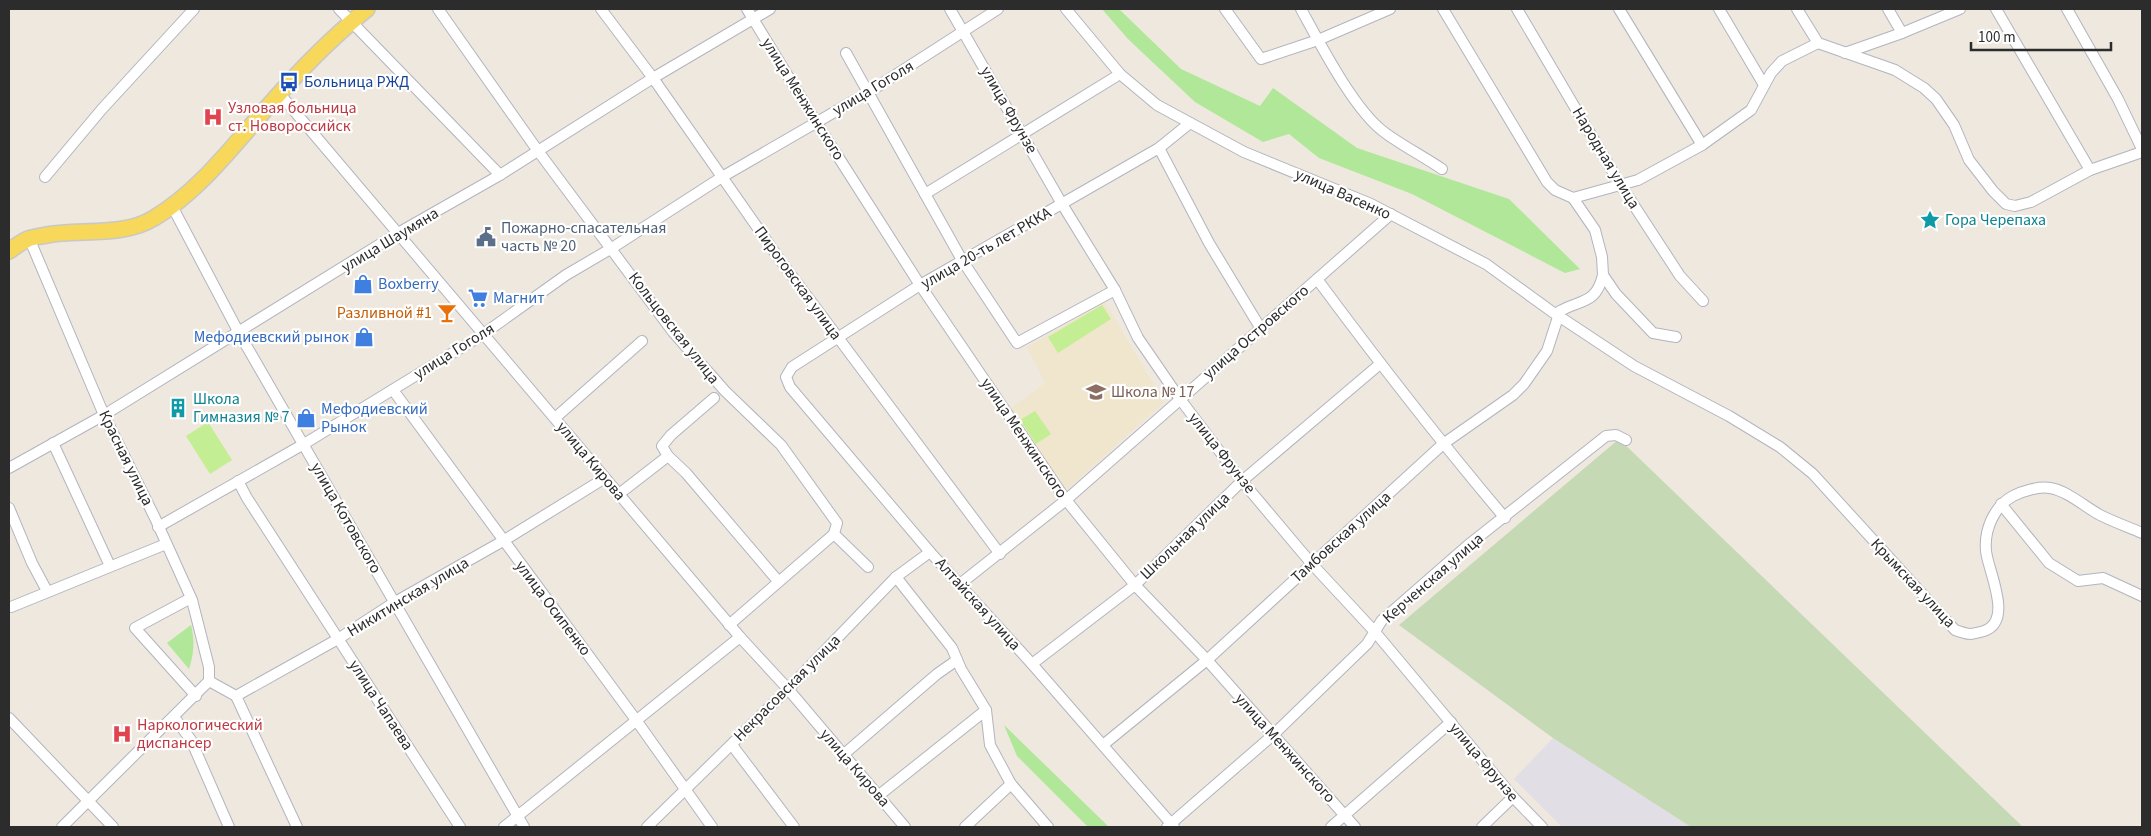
<svg xmlns="http://www.w3.org/2000/svg" width="2151" height="836" viewBox="0 0 2151 836" font-family="'Source Sans 3',sans-serif">
	<style>
		.industrial { fill: #e1dee6 }
		.education { fill: #f0e6cd }
		.green { fill: #b0e798 }
		.cemetery { fill: #c5d9b4 }
		.pitch { fill: #c4ee93 }
		.lines { fill: none; stroke-linecap: round; stroke-linejoin: round }
		.street-casing { stroke: #b2b4c0; stroke-width: 12 }
		.primary-casing { stroke: #c8c8c8; stroke-width: 18 }
		.street { stroke: #fff; stroke-width: 10 }
		.primary { stroke: #f7d85a; stroke-width: 15 }
		.labels { text-anchor: middle; dominant-baseline: central; stroke-width: 4.5; stroke-linejoin: round; paint-order: stroke }
		.transit-label { font-size: 16px; fill: #164399; stroke: #fff; text-anchor: start }
		.street-label { font-size: 16px; fill: #2c2c2c; stroke: #fff }
		.health-label { font-size: 16px; fill: #be3a42; stroke: #fff; text-anchor: start }
		.culture-label { font-size: 16px; fill: #0d838f; stroke: #fff; text-anchor: start }
		.service-label { font-size: 16px; fill: #4e5e75; stroke: #fff; text-anchor: start }
		.shop-label { font-size: 16px; fill: #366cbe; stroke: #fff; text-anchor: start }
		.food-label { font-size: 16px; fill: #c56008; stroke: #fff; text-anchor: end }
		.education-label { font-size: 16px; fill: #785e54; stroke: #fff; text-anchor: start }
	</style>
	<rect width="100%" height="100%" fill="#eee8de"/>
	<!-- industrial -->
	<path class="industrial" d="M1553,738L1691,827H1562L1514,779Z"/>
	<!-- education -->
	<path class="education" d="M1105,302L1164,402L1064,492L1009,410L1045,383L1027,347Z"/>
	<!-- green -->
	<g class="green">
		<path d="M1102,9H1119L1181,69L1260,106L1273,88L1357,148L1509,199L1580,269L1565,273L1412,194L1319,158L1289,134L1263,142L1195,102L1128,39Z"/>
		<path d="M191,625C195,641 194,653 189,669L167,643Z"/>
		<path d="M1004,725L1109,827H1088L1017,756Z"/>
	</g>
	<!-- cemetery -->
	<path class="cemetery" d="M1619,439L2023,827H1691L1553,738L1399,625Z"/>
	<!-- pitch -->
	<g class="pitch">
		<path d="M1102,305L1111,319L1058,353L1048,337Z"/>
		<path d="M1035,411L1051,434L1036,444L1020,420Z"/>
		<path d="M208,422L232,460L210,474L186,436Z"/>
	</g>
	<g class="lines">
		<defs>
			<g id="street">
				<path d="M339,9L500,175"/>
				<path d="M438,9L538,151L673,332L725,391L781,445L837,523L834,534L868,567"/>
				<path d="M601,9L653,78L780,260L1000,554"/>
				<path d="M747,9L816,122L920,285L1066,500L1135,585L1207,660L1355,827"/>
				<path d="M950,9L1062,204L1115,290L1138,338L1180,399L1242,481L1311,563L1375,632L1513,797L1542,827"/>
				<path d="M1066,9L1120,74L1157,105L1244,152L1371,204L1486,264L1551,311L1634,366L1729,416L1780,447L1813,474L1955,630C1969,635 1970,635 1984,631C2014,621 1988,571 1986,551C1984,530 1994,506 2013,496C2023,491 2039,486 2050,488C2068,491 2085,507 2100,515C2114,522 2128,527 2142,533"/>
				<path d="M1225,9L1261,59L1318,40L1390,9"/>
				<path d="M1301,9C1319,42 1354,110 1384,132C1401,145 1423,156 1442,169"/>
				<path d="M1443,9L1547,182L1555,190L1573,198L1638,180L1702,145L1751,110L1771,73L1782,61L1818,43"/>
				<path d="M1517,9L1620,184L1680,276L1703,301"/>
				<path d="M1619,9L1702,145"/>
				<path d="M1719,9L1764,85"/>
				<path d="M1797,9L1818,43L1895,70L1924,88L1936,99L1954,125L1969,160L1993,191L2006,204L2015,206L2031,202L2090,170L2142,152"/>
				<path d="M1888,9L1902,33"/>
				<path d="M1996,9L2090,170"/>
				<path d="M2067,9L2118,99L2142,149"/>
				<path d="M846,53L962,260L1017,343L1115,290"/>
				<path d="M1845,53L1902,33L1960,9"/>
				<path d="M279,93L740,637L788,689L905,827"/>
				<path d="M1159,148L1209,243L1261,329"/>
				<path d="M45,177L102,109L194,9"/>
				<path d="M925,194L1120,74"/>
				<path d="M1573,198L1595,230L1602,257L1603,275L1616,294L1653,333L1676,337"/>
				<path d="M172,206L239,333L524,827"/>
				<path d="M29,238L104,415L155,518L192,600L209,667V681"/>
				<path d="M1317,279C1377,360 1439,440 1505,518"/>
				<path d="M393,390L636,720L712,827"/>
				<path d="M555,418L642,341"/>
				<path d="M53,443L110,566"/>
				<path d="M668,456L686,473L778,581"/>
				<path d="M9,468L104,415L398,233L500,175L653,78L770,9"/>
				<path d="M238,481L247,498L460,827"/>
				<path d="M619,494L668,456L662,446L671,435L714,398"/>
				<path d="M2001,504L2049,563L2078,581L2103,578L2142,596"/>
				<path d="M9,508L32,563L47,591"/>
				<path d="M158,527L304,444L482,335L566,275L612,248L722,177L869,92L998,9"/>
				<path d="M896,577L952,648L961,669L986,710L990,745L1011,784L1048,827"/>
				<path d="M960,584L1066,500L1391,214"/>
				<path d="M191,598L135,628L196,696"/>
				<path d="M11,607L166,544"/>
				<path d="M729,625L834,534"/>
				<path d="M1032,664L1135,585L1242,481L1380,364"/>
				<path d="M209,681L236,696L338,639L395,602L503,541L605,478"/>
				<path d="M236,696L297,827"/>
				<path d="M174,717L191,740L229,827"/>
				<path d="M9,718L113,827"/>
				<path d="M732,745L794,827"/>
				<path d="M1103,745L1207,660L1443,444L1513,395L1524,384L1547,351L1560,311C1582,299 1596,304 1603,275"/>
				<path d="M843,755L937,674L957,660"/>
				<path d="M878,796L986,710"/>
				<path d="M62,827L209,681"/>
				<path d="M504,827L740,637"/>
				<path d="M647,827L788,689L896,577L930,552"/>
				<path d="M965,827L1011,784"/>
				<path d="M1167,827L1273,735L1367,644L1382,620L1388,615L1467,546L1606,436L1616,435L1626,440"/>
				<path d="M1174,827L1032,664L930,552L790,387L786,377L792,367L920,285L1159,148L1190,123"/>
				<path d="M1331,827L1451,722"/>
				<path d="M1482,827L1513,797"/>
			</g>
			<path id="primary" d="M9,251C15,247 21,242 28,239C33,237 41,236 47,235C80,229 124,237 154,218C198,192 231,148 265,110C296,74 330,39 367,9"/>
		</defs>
		<!-- street casing -->
		<use href="#street" class="street-casing"/>
		<!-- primary casing -->
		<use href="#primary" class="primary-casing"/>
		<!-- street -->
		<use href="#street" class="street"/>
		<!-- primary -->
		<use href="#primary" class="primary"/>
	</g>
	<!-- icons -->
	<defs>
		<symbol id="bus-bare" viewBox="-9 -9 18 18"><path d="M-5-6H5V4H4V6H2V4H-2V6H-4V4H-5ZM-3.5-4V0h7V-4ZM-3.5 1.2v1.5H-2V1.2ZM2 1.2v1.5H3.5V1.2Z" fill="#1a4fb4" stroke="#fff" stroke-width="2.5" paint-order="stroke"/></symbol>
		<symbol id="hospital-bare" viewBox="-9 -9 18 18"><path d="M-5-5h3v3.5h4V-5h3V5h-3V1.5h-4V5h-3Z" fill="#e0444e" stroke="#fff" stroke-width="2.5" paint-order="stroke"/></symbol>
		<symbol id="sight-bare" viewBox="-9 -9 18 18"><path d="M0-6L1.8-2.2L6-1.7L2.9 1.2L3.7 5.4L0 3.3L-3.7 5.4L-2.9 1.2L-6-1.7L-1.8-2.2Z" fill="#0f9aa8" stroke="#fff" stroke-width="2.5" paint-order="stroke"/></symbol>
		<symbol id="civic-bare" viewBox="-9 -9 18 18"><path d="M-.6-6.5H3V-4.5H.6V-3L4-1V1h2V6H-6V1h2V-1L-.6-3ZM-1.2 2.5V6h2.4V2.5Z" fill="#5c6f8a" stroke="#fff" stroke-width="2.5" paint-order="stroke"/></symbol>
		<symbol id="shop-bare" viewBox="-9 -9 18 18"><path d="M-5-2.5h2.3a2.7 3.5 0 0 1 5.4 0H5L5.5 6h-11ZM-1.5-2.5h3a1.5 2.3 0 0 0-3 0Z" fill="#3f7fe0" stroke="#fff" stroke-width="2.5" paint-order="stroke"/></symbol>
		<symbol id="supermarket-bare" viewBox="-9 -9 18 18"><path d="M-6-5.5h2.5l.6 2H6L4.5 2H-2.5L-4.4-4H-6ZM-1.5 3.2a1.3 1.3 0 1 0 .1 0ZM3 3.2a1.3 1.3 0 1 0 .1 0Z" fill="#3f7fe0" stroke="#fff" stroke-width="2.5" paint-order="stroke"/></symbol>
		<symbol id="bar-bare" viewBox="-9 -9 18 18"><path d="M-6-5H6L.8 .8V4.5H3.5V6h-7V4.5H-.8V.8Z" fill="#e8710a" stroke="#fff" stroke-width="2.5" paint-order="stroke"/></symbol>
		<symbol id="school-bare" viewBox="-9 -9 18 18"><path d="M0-5L7-2L0 1L-7-2ZM-4 1L0 2.5L4 1V4Q0 6-4 4Z" fill="#8d6e63" stroke="#fff" stroke-width="2.5" paint-order="stroke"/></symbol>
		<symbol id="building-bare" viewBox="-9 -9 18 18"><path d="M-4-6H4V6H1V3H-1V6H-4ZM-2.5-4.3h1.7v1.8h-1.7ZM.8-4.3h1.7v1.8H.8ZM-2.5-1h1.7V.8h-1.7ZM.8-1h1.7V.8H.8Z" fill="#0f9aa8" stroke="#fff" stroke-width="2.5" paint-order="stroke"/></symbol>
	</defs>
	<g fill-rule="evenodd">
		<use href="#bus-bare" x="275" y="68" width="28" height="28"/>
		<use href="#hospital-bare" x="199" y="103" width="28" height="28"/>
		<use href="#sight-bare" x="1916" y="206" width="28" height="28"/>
		<use href="#civic-bare" x="472" y="223" width="28" height="28"/>
		<use href="#shop-bare" x="349" y="270" width="28" height="28"/>
		<use href="#supermarket-bare" x="464" y="284" width="28" height="28"/>
		<use href="#bar-bare" x="433" y="299" width="28" height="28"/>
		<use href="#shop-bare" x="350" y="323" width="28" height="28"/>
		<use href="#school-bare" x="1082" y="378" width="28" height="28"/>
		<use href="#building-bare" x="164" y="394" width="28" height="28"/>
		<use href="#shop-bare" x="292" y="404" width="28" height="28"/>
		<use href="#hospital-bare" x="108" y="720" width="28" height="28"/>
	</g>
	<g class="labels">
		<!-- transit labels -->
		<g class="transit-label">
			<text x="304" y="82">Больница РЖД</text>
		</g>
		<!-- street labels -->
		<g class="street-label">
			<text transform="translate(873 88) rotate(-31)">улица Гоголя</text>
			<text transform="translate(803 99) rotate(58)">улица Менжинского</text>
			<text transform="translate(1009 110) rotate(60)">улица Фрунзе</text>
			<text transform="translate(1606 158) rotate(59)">Народная улица</text>
			<text transform="translate(1343 194) rotate(24)">улица Васенко</text>
			<text transform="translate(390 240) rotate(-31)">улица Шаумяна</text>
			<text transform="translate(986 248) rotate(-30)">улица 20-ть лет РККА</text>
			<text transform="translate(798 283) rotate(54)">Пироговская улица</text>
			<text transform="translate(674 328) rotate(52)">Кольцовская улица</text>
			<text transform="translate(1256 332) rotate(-41)">улица Островского</text>
			<text transform="translate(454 351) rotate(-32)">улица Гоголя</text>
			<text transform="translate(1024 438) rotate(56)">улица Менжинского</text>
			<text transform="translate(1222 453) rotate(52)">улица Фрунзе</text>
			<text transform="translate(126 458) rotate(64)">Красная улица</text>
			<text transform="translate(591 461) rotate(50)">улица Кирова</text>
			<text transform="translate(346 518) rotate(60)">улица Котовского</text>
			<text transform="translate(1185 536) rotate(-44)">Школьная улица</text>
			<text transform="translate(1341 537) rotate(-42)">Тамбовская улица</text>
			<text transform="translate(1433 578) rotate(-41)">Керченская улица</text>
			<text transform="translate(1913 583) rotate(47)">Крымская улица</text>
			<text transform="translate(408 597) rotate(-31)">Никитинская улица</text>
			<text transform="translate(978 604) rotate(48)">Алтайская улица</text>
			<text transform="translate(553 608) rotate(53)">улица Осипенко</text>
			<text transform="translate(787 688) rotate(-45)">Некрасовская улица</text>
			<text transform="translate(381 705) rotate(57)">улица Чапаева</text>
			<text transform="translate(1285 748) rotate(48)">улица Менжинского</text>
			<text transform="translate(1484 762) rotate(50)">улица Фрунзе</text>
			<text transform="translate(855 768) rotate(49)">улица Кирова</text>
		</g>
		<!-- health labels -->
		<g class="health-label">
			<text x="228" y="108">Узловая больница<tspan x="228" dy="18">ст. Новороссийск</tspan></text>
			<text x="137" y="725">Наркологический<tspan x="137" dy="18">диспансер</tspan></text>
		</g>
		<!-- culture labels -->
		<g class="culture-label">
			<text x="1945" y="220">Гора Черепаха</text>
			<text x="193" y="399">Школа<tspan x="193" dy="18">Гимназия № 7</tspan></text>
		</g>
		<!-- service labels -->
		<g class="service-label">
			<text x="501" y="228">Пожарно-спасательная<tspan x="501" dy="18">часть № 20</tspan></text>
		</g>
		<!-- shop labels -->
		<g class="shop-label">
			<text x="378" y="284">Boxberry</text>
			<text x="493" y="298">Магнит</text>
			<text x="349" y="337" text-anchor="end">Мефодиевский рынок</text>
			<text x="321" y="409">Мефодиевский<tspan x="321" dy="18">Рынок</tspan></text>
		</g>
		<!-- food labels -->
		<g class="food-label">
			<text x="432" y="313">Разливной #1</text>
		</g>
		<!-- education labels -->
		<g class="education-label">
			<text x="1111" y="392">Школа № 17</text>
		</g>
	</g>
	<!-- border -->
	<rect width="2151" height="836" fill="none" stroke="#2c2c2c" stroke-width="20"/>
	<!-- scale -->
	<path d="M1971 42v8h140v-8" fill="none" stroke="#2c2c2c" stroke-width="2.5"/>
	<text x="1978" y="42" font-size="15" fill="#2c2c2c" stroke="#ffffff" stroke-width="4" paint-order="stroke">100 m</text>
</svg>
